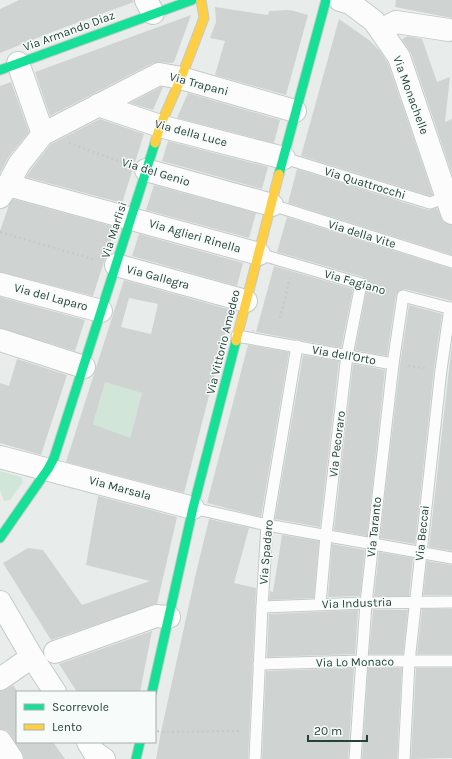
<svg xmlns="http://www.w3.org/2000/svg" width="452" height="759" viewBox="0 0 452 759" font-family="Karla,sans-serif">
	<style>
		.green { fill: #d1e6d8 }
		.building { fill: #cfd4d2; fill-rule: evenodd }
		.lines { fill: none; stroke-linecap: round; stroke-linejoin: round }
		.lane-casing { stroke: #c5cac8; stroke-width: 13 }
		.street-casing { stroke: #c5cac8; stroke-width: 24 }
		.fast-casing { stroke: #c3cbc8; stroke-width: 11 }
		.slow-casing { stroke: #c3cbc8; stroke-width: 11 }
		.path { stroke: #c3ccca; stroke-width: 2.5; stroke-dasharray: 2 3; stroke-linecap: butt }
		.lane { stroke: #fcfcfc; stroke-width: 11 }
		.street { stroke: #fcfcfc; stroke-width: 22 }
		.fast { stroke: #16e098; stroke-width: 9 }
		.slow { stroke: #ffcf43; stroke-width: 9 }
		.labels { text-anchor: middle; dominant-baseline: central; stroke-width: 3; stroke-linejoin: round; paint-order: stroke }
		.street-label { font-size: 12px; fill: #24423a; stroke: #f7fbf9 }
	</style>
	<rect width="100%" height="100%" fill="#e8edeb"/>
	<!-- green -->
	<g class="green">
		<path d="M103,377L142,393L128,445L112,440L114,432L93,424L101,396Z"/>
		<path d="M0,471L21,477L23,482L10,500L4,501L0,490Z"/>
	</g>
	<!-- building -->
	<g class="building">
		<path d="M19,0H133L134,2L52,32L0,53V9Z"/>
		<path d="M396,0H452V18L395,7Z"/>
		<path d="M215,7L268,15L269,11L290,10L308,15L286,95L215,75L225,41L210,38L216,22Z"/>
		<path d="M191,15L174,62L171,63L161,62L153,63L50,116L35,72Z"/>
		<path d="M339,19L369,40L380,51L388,63L433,195L430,196L301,156Z"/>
		<path d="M408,36L422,39L437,82L450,77L445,122L452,119V174L411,53L402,40V39Z"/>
		<path d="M11,82L29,132L9,156L0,173V86Z"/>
		<path d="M161,87H163L153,110L130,103Z"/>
		<path d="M188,93L280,120L274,143L177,118Z"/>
		<path d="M100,119L144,134L122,203L26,177L30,171L51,144Z"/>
		<path d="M168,141L268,167L262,189L162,161Z"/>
		<path d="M297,169L428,210L437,208L444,222L452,225V255L288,203Z"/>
		<path d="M154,185L256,213L249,238L146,210Z"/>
		<path d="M13,199L115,227L93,296L0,272V231L9,205Z"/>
		<path d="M287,217L452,269V301L405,289L401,290L396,295L387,356L355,350L368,282L363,277L277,252Z"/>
		<path d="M139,234L243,263L237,286L132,256Z"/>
		<path d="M274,266L353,289L341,348L251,331L252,330L256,332Z"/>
		<path d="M124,280L231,310L184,493L66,462ZM129,298L158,304L151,334L121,327ZM105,382L142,393L130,438L93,424Z"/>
		<path d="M0,297L85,320L75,351L0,328Z"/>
		<path d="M409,305L442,314L434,369L415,544L380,538L400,365Z"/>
		<path d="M452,343V551L429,547Z"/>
		<path d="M248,345L289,352L261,517L207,503Z"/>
		<path d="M303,355L339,361L320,527L275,519Z"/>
		<path d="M17,359L67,375L41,455L0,443V383L9,386Z"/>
		<path d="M353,364L385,370L367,536L334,530Z"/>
		<path d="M98,496L177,517L157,604L51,640L3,563L28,548L43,550L82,605L150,581L86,565Z"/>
		<path d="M209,519L249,528L234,583L256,588L248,759H156L161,732L196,573Z"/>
		<path d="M282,535L319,541L314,598L269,600L270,591L273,592Z"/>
		<path d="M332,544L365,550L360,596L328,597Z"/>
		<path d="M379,552L413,558L409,596H374Z"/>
		<path d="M427,561L452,565V595H423Z"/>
		<path d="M422,609H452V654H417Z"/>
		<path d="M358,610L355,654L267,657L269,614Z"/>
		<path d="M373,610H408L403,654H369Z"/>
		<path d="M152,631L140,692H77L59,664Z"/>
		<path d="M354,668L348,759H262L266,671Z"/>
		<path d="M368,668H402L397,759H362Z"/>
		<path d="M416,668H452V758L411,759Z"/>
		<path d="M13,685L17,691V742H53L65,759H24L22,752L10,734L6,730L0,729V691L7,689Z"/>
	</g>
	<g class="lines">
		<defs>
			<g id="lane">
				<path d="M284,158L430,203L447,197"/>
				<path d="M272,205L452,262"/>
				<path d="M259,254L361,284L347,355L326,536L320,604"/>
				<path d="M237,336L393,364"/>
				<path d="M193,508L267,525L452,558"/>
				<path d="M262,607L366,603L452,602"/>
				<path d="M259,664L361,661H452"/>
				<path d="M255,759L262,607L267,525L297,346"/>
				<path d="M355,759L366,603L393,364L403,296L452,309"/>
				<path d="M404,759L409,662L441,370L450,308"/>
			</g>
			<g id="street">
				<path d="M146,0L153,13"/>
				<path d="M340,0L350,3L374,21L399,57L452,213"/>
				<path d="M381,30L396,22L449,30"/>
				<path d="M18,63L43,134"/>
				<path d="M98,105L160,126L284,158"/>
				<path d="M146,170L272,205"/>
				<path d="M0,189L8,185L19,164L43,134L159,74L181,78L295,111"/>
				<path d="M0,197L8,185L259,254"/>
				<path d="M116,265L246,301"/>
				<path d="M0,284L101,311"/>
				<path d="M0,340L84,367"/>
				<path d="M0,457L193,508"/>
				<path d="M0,602L32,657L55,692"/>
				<path d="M55,652L156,616L169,617"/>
				<path d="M0,679L32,657"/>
				<path d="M0,741L12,759"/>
				<path d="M88,742L94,752L104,759"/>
			</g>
			<g id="fast">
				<path d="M0,70L192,0"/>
				<path d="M279,174L326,0"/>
				<path d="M0,538L48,469L54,458L155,143"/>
				<path d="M152,692L193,508L236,341"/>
				<path d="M136,759L140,742"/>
			</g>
			<g id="slow">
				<path d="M155,143L160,126L181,78L204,18L201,0"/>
				<path d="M236,341L279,174"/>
			</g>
		</defs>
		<!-- lane casing -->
		<use href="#lane" class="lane-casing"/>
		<!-- street casing -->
		<use href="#street" class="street-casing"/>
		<!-- fast casing -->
		<use href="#fast" class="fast-casing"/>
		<!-- slow casing -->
		<use href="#slow" class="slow-casing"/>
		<!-- path -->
		<g class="path">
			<path d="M69,143L127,164"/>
			<path d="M0,232L96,260"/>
			<path d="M375,288L389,292"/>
			<path d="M280,318L290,278"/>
			<path d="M408,366L426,368"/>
			<path d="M157,731L161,732L242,731"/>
		</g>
		<!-- lane -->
		<use href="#lane" class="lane"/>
		<!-- street -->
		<use href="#street" class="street"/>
		<!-- fast -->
		<use href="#fast" class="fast"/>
		<!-- slow -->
		<use href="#slow" class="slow"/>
	</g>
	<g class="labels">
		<!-- street labels -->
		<g class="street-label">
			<text transform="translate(69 31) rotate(-20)">Via Armando Diaz</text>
			<text transform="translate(199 84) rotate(15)">Via Trapani</text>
			<text transform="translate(411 95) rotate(70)">Via Monachelle</text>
			<text transform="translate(191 133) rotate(15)">Via della Luce</text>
			<text transform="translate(156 172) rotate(17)">Via del Genio</text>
			<text transform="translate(365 183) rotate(17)">Via Quattrocchi</text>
			<text transform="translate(114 230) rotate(-72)">Via Marfisi</text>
			<text transform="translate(362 234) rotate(17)">Via della Vite</text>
			<text transform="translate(195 236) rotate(16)">Via Aglieri Rinella</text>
			<text transform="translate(158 277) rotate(15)">Via Gallegra</text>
			<text transform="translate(355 282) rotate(16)">Via Fagiano</text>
			<text transform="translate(51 297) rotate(15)">Via del Laparo</text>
			<text transform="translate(223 342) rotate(-76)">Via Vittorio Amedeo</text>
			<text transform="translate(344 355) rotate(10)">Via dell'Orto</text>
			<text transform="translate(337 444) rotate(-83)">Via Pecoraro</text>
			<text transform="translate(120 488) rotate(15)">Via Marsala</text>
			<text transform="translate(374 527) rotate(-84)">Via Taranto</text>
			<text transform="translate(422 533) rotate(-84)">Via Beccai</text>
			<text transform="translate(266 552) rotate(-85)">Via Spadaro</text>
			<text transform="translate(357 603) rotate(-2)">Via Industria</text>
			<text transform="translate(355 662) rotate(-1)">Via Lo Monaco</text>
		</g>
	</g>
	<!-- legend -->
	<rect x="16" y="691" width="140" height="52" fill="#f7fbf9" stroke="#a3b1ad"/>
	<rect x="24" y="704" width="20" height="6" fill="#16e098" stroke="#a3b1ad"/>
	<text x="52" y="711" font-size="12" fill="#24423a">Scorrevole</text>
	<rect x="24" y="724" width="20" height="6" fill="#ffcf43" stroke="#a3b1ad"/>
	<text x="52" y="731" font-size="12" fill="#24423a">Lento</text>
	<!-- scale -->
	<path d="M308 735v6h59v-6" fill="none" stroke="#24423a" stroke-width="2"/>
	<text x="314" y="735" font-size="12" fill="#24423a" stroke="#f7fbf9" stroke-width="3" paint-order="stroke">20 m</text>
</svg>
